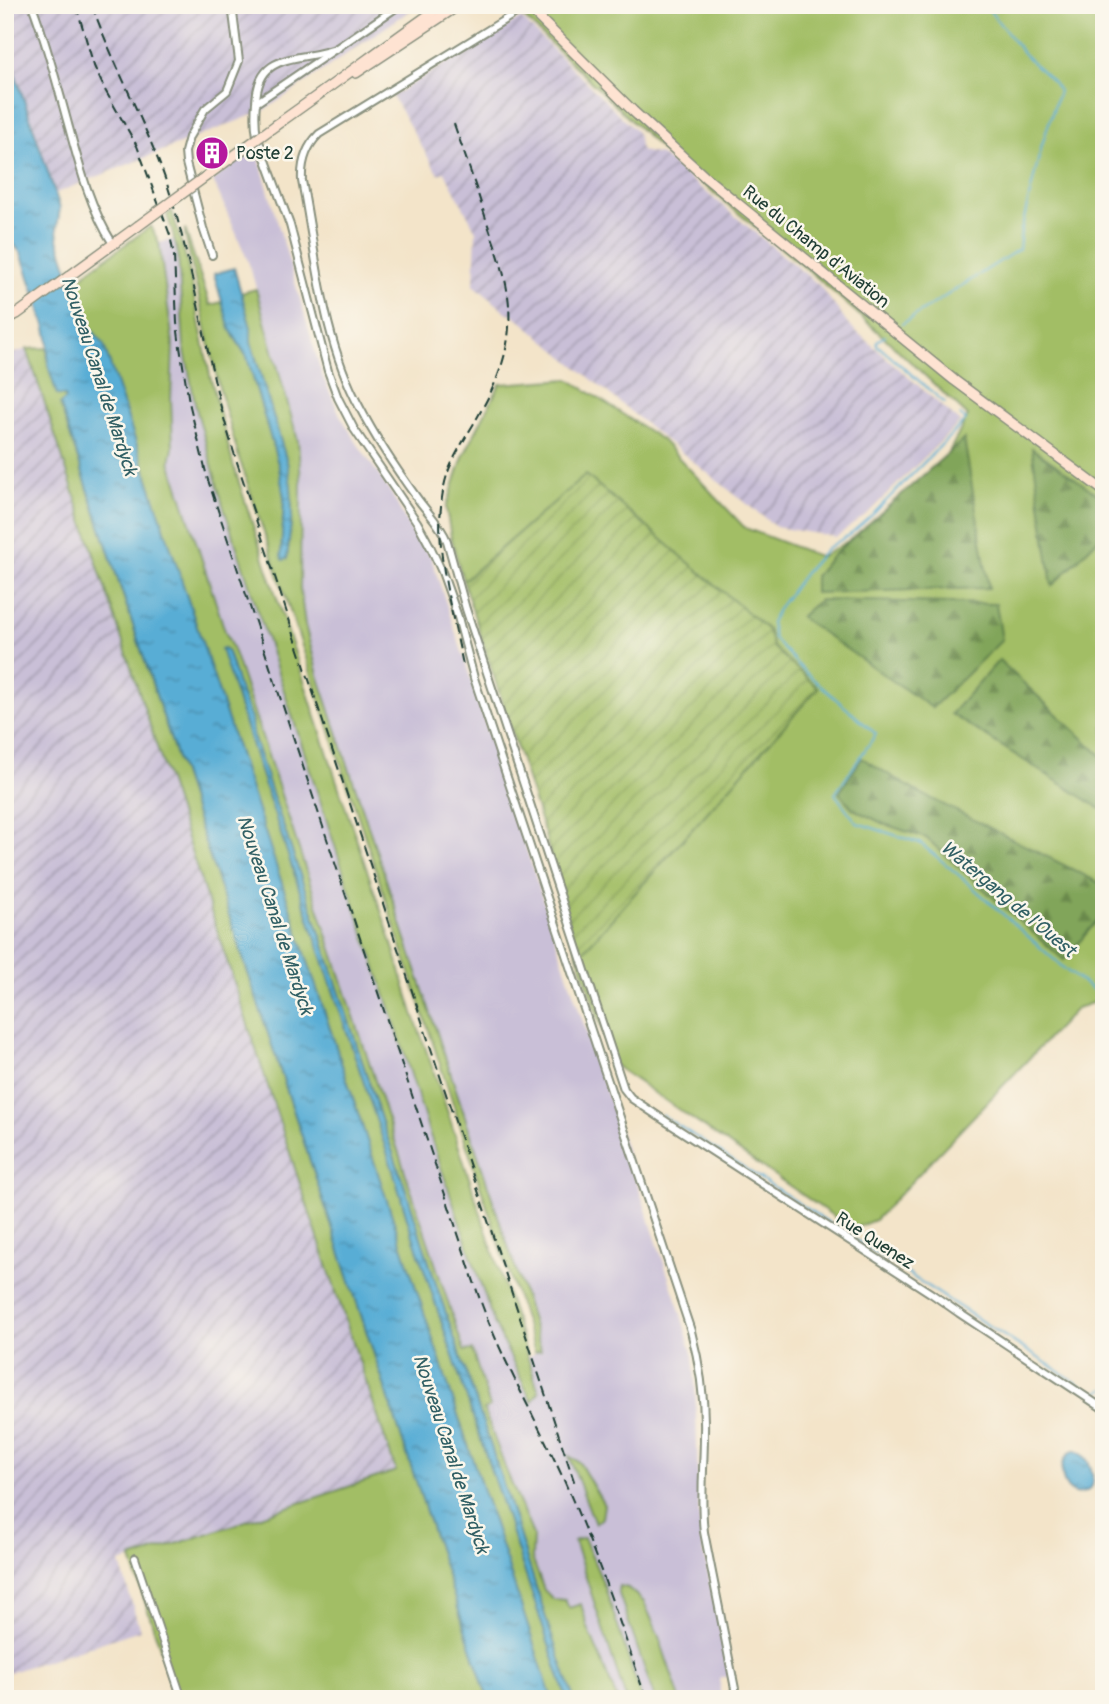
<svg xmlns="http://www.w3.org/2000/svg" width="1109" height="1704" viewBox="0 0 1109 1704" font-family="Pangolin,sans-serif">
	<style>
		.industrial { fill: url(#industrial-furrows) }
		.railway { fill: #c9bfd7 }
		.green { fill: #a2be65; stroke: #607e4c; stroke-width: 2 }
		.forest { fill: url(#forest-firs); stroke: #507147; stroke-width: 2 }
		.garden { fill: url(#garden-furrows); stroke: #607e4c; stroke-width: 2 }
		.water { fill: url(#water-ripples); stroke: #3c7584; stroke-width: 2 }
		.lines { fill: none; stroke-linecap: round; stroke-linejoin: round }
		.stream { stroke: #59add5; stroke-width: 2 }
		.street-casing { stroke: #89907e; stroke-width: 10 }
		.secondary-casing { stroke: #89907e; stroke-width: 12 }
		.street { stroke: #fff; stroke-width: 6 }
		.secondary { stroke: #fee3d2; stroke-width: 9 }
		.rail { stroke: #1f3d34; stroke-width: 2; stroke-dasharray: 10 5; stroke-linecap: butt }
		.secondary-bridge-casing { stroke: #89907e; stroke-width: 12; stroke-linecap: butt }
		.secondary-bridge { stroke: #fee3d2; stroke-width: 9 }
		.labels { text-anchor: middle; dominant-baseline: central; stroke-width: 5; stroke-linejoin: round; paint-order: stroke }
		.poi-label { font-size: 18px; fill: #1f3d34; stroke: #fbf7ec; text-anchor: start }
		.street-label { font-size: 18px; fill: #1f3d34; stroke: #fbf7ec }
		.water-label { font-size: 19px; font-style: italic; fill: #305f64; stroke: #fbf7ec }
	</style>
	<defs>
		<pattern id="industrial-furrows" width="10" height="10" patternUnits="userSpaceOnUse" patternTransform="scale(1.75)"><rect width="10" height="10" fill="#c9bfd7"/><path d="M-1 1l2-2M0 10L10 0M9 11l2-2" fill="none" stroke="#a39caf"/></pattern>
		<pattern id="forest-firs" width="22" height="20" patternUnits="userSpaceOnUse" patternTransform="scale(1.75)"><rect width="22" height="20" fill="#81a55a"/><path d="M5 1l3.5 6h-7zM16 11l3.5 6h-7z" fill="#69884b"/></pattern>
		<pattern id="garden-furrows" width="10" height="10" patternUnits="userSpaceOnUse" patternTransform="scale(1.75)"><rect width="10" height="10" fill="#a2be65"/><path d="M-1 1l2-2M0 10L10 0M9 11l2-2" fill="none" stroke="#839c54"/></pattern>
		<pattern id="water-ripples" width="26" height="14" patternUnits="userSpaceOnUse" patternTransform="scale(1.75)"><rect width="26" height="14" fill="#59add5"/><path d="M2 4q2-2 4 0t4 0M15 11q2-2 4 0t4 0" fill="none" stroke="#498eae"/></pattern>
	</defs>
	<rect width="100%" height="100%" fill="#fbf7ec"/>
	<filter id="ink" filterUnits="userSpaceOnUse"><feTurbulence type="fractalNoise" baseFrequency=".0143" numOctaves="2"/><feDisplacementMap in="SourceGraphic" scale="14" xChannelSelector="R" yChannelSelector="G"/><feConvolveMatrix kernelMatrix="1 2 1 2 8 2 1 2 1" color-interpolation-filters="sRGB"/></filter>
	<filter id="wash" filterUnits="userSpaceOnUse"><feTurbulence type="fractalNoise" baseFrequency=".00686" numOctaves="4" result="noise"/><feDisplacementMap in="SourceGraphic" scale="28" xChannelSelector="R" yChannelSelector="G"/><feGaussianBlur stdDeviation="1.57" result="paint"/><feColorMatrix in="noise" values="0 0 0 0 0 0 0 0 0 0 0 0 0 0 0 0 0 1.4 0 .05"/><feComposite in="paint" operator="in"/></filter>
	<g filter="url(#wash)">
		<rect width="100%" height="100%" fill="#f3e4c9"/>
		<!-- industrial -->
		<g class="industrial">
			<path d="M5,5H418L265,110L56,193L5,43Z"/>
			<path d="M521,18L637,132L641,151L661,155L820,286L849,325L960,422L868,513L836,537L776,527L653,430L514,315L506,312L474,285L476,231L445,172L438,174L392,96Z"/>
			<path d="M27,349L302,1190L396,1471L120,1563L140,1630L5,1674V356Z"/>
		</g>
		<!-- railway -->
		<path class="railway" d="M256,148L322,375L340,415L355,440L391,493L410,529L431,557L570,983L679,1308L693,1356L695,1379L699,1515L703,1548L730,1676L720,1678V1699H642L604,1585L585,1538L574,1542L626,1699H617L588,1628L581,1605L569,1609L565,1600L553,1599L544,1590L532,1558L533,1535L506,1470L484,1409L489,1407L471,1350L464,1352L349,999L294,837L235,655L225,631L170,461L173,448L171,399L173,343L159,243L175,239L178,255L179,281L196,408L223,505L359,919L391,1011L429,1132L494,1323L532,1402L539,1392L528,1357L541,1350L521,1285L318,675L305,625L300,588L301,482L298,441L267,324L248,261L213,180Z"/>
		<!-- green -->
		<g class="green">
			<path d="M511,5H1104V999L1077,1008L875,1220L852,1229L614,1065L578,957L818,688L773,647L768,630L586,475L463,581L451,537L446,508L463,457L500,384L569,379L662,440L745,528L821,557L871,527L948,454L968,416L885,338L820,280L663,151Z"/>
			<path d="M172,211L187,262L210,375L233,464L342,797L388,931L413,1013L442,1095L539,1392L532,1402L494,1323L429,1132L391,1011L359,919L223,505L196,408L184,346L178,255L172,230L167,215Z"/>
			<path d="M151,226L159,243L173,343L171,399L173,448L170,461L225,631L235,655L464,1351L472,1350L490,1407L484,1410L506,1470L533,1535L532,1558L544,1590L553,1599L565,1600L569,1608L581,1604L588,1628L617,1699H574L549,1628L489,1440L432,1272L406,1190L382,1122L323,942L271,790L253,736L251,719L239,688L228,653L225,648L222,649L256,759L392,1167L408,1221L567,1699H552L106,352C102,340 93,333 87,323C80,312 77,298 73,286L88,271Z"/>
			<path d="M185,229L210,305L222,302L233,335L247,357L279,467L284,498L281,556L287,559L292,513L291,487L287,462L251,342V328L241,293L256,289L298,441L301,482L300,588L305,625L318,675L521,1285L541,1350L535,1352L303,649L239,458L219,387L185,235Z"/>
			<path d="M47,348L48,365L57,394L65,396L66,399L60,405L488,1699H177L131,1559L396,1471L302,1190L27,349Z"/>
			<path d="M569,1456L579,1462L604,1505L602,1518L595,1524Z"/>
			<path d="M584,1538L604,1585L642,1699H626L574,1541Z"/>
			<path d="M619,1586L628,1588L644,1602L658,1634L680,1699H655L618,1591Z"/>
		</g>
		<!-- forest -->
		<g class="forest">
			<path d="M964,439L989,588L815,593V576L832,556Z"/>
			<path d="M1032,448L1104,499V533L1052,586Z"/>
			<path d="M819,600L996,604L1002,640L932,708L800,617Z"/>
			<path d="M999,660L1104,758V811L951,714Z"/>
			<path d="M862,758L914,790L1104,885V918L1100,917L1064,960L926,838L884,824L853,809L839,793Z"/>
		</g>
		<!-- garden -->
		<path class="garden" d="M586,475L768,630L773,647L818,688L578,957L545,835L463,581Z"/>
		<!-- water -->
		<g class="water">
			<path d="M5,43L60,208L57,228L58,239L83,316L88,325L103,343L106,352L552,1699H488L60,404L66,399L65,396L57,395L48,365V338L46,328L21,253L5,234Z"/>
			<path d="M234,268L251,328V342L287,462L291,486L292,513L287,559L283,560L281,556L284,498L279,467L247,357L230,329L214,274Z"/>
			<path d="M224,648L228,653L239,688L251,719L253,736L271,790L323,942L382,1122L406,1190L432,1272L489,1440L549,1628L574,1699H567L408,1221L392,1167L256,759L221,649Z"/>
			<path d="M1074,1451C1092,1453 1100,1489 1083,1493C1060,1498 1055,1458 1074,1451Z"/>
		</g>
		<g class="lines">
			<!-- stream -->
			<g class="stream">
				<path d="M902,324L1019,249L1021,231L1041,148L1059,91L1053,82L1024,54L985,5"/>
				<path d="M885,336L877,341V345L945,403"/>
				<path d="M960,415L966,420L872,515L849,535L827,548L804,574L780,606L771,622L774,639L804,671L876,734L835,794L857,823L920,843L960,876L1067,971L1104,998"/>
				<path d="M662,1115L1085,1388L1095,1394L1104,1389"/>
			</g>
		</g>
	</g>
	<g filter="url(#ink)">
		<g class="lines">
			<defs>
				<g id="street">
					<path d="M32,5C47,44 57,84 68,124C79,165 90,208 113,244"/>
					<path d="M527,6L319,134C307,146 301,163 302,181C317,258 322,338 360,408C376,439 396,469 417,498C427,512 441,525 447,541L466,609L624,1089L631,1098L670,1124L932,1294L959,1313L1104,1409"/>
					<path d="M338,48C301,63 258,49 256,102C255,113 255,125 257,136L290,225L328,371L338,398L354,429L417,522L430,546L442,572L458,617L474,678L691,1331C700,1365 705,1399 704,1434C704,1467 700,1499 704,1532L737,1699"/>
					<path d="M256,103L400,5"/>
					<path d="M212,255L203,228L186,163L185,152L189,137L205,109L227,91L239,61L232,5"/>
					<path d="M135,1558L182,1699"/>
				</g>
				<g id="secondary">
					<path d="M526,5L633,111L705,177L954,380L1104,491"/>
					<path d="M356,73L459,5"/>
					<path d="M276,125C332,86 387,44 443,5"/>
					<path d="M5,320L17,314L138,226"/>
				</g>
			</defs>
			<!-- street casing -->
			<use href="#street" class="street-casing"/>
			<!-- secondary casing -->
			<use href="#secondary" class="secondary-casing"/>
			<!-- street -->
			<use href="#street" class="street"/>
			<!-- secondary -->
			<use href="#secondary" class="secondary"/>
			<!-- rail -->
			<g class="rail">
				<path d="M76,5L94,66L105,90L137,146L170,235L174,256L177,323L180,347L189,402L207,477L476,1288C498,1354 534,1414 563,1478C595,1550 621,1624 646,1699"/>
				<path d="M92,5C114,67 147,125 168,187C187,247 198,308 212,369C218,398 226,427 235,456L575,1484"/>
				<path d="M454,124C465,155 476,187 486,219C498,255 512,288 509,327C507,363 491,394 473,425C464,440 454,456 448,472C428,532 451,605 463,665"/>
			</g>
			<defs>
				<path id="secondary-bridge" d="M138,226L276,125"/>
			</defs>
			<!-- secondary-bridge casing -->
			<use href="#secondary-bridge" class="secondary-bridge-casing"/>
			<!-- secondary-bridge -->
			<use href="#secondary-bridge" class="secondary-bridge"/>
		</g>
	</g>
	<!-- icons -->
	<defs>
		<symbol id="building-disc" viewBox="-11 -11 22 22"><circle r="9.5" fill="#b5179e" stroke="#fbf7ec"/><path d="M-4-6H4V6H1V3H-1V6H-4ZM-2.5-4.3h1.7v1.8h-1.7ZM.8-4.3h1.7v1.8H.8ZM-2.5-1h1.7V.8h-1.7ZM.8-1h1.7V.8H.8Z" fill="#fff"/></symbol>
	</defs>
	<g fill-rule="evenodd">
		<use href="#building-disc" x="193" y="134" width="38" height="38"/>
	</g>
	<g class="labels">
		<!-- poi labels -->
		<g class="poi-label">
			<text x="236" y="153">Poste 2</text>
		</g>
		<!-- street labels -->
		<g class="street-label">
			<text transform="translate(816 247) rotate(39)">Rue du Champ d'Aviation</text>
			<text transform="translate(875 1241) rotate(33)">Rue Quenez</text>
		</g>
		<!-- water labels -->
		<g class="water-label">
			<text transform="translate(99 376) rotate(72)">Nouveau Canal de Mardyck</text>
			<text transform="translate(1008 899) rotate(40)">Watergang de l'Ouest</text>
			<text transform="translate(275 915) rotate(72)">Nouveau Canal de Mardyck</text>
			<text transform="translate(451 1454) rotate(72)">Nouveau Canal de Mardyck</text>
		</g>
	</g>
	<!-- margin -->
	<rect width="1109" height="1704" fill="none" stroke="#fbf7ec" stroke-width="28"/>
</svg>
